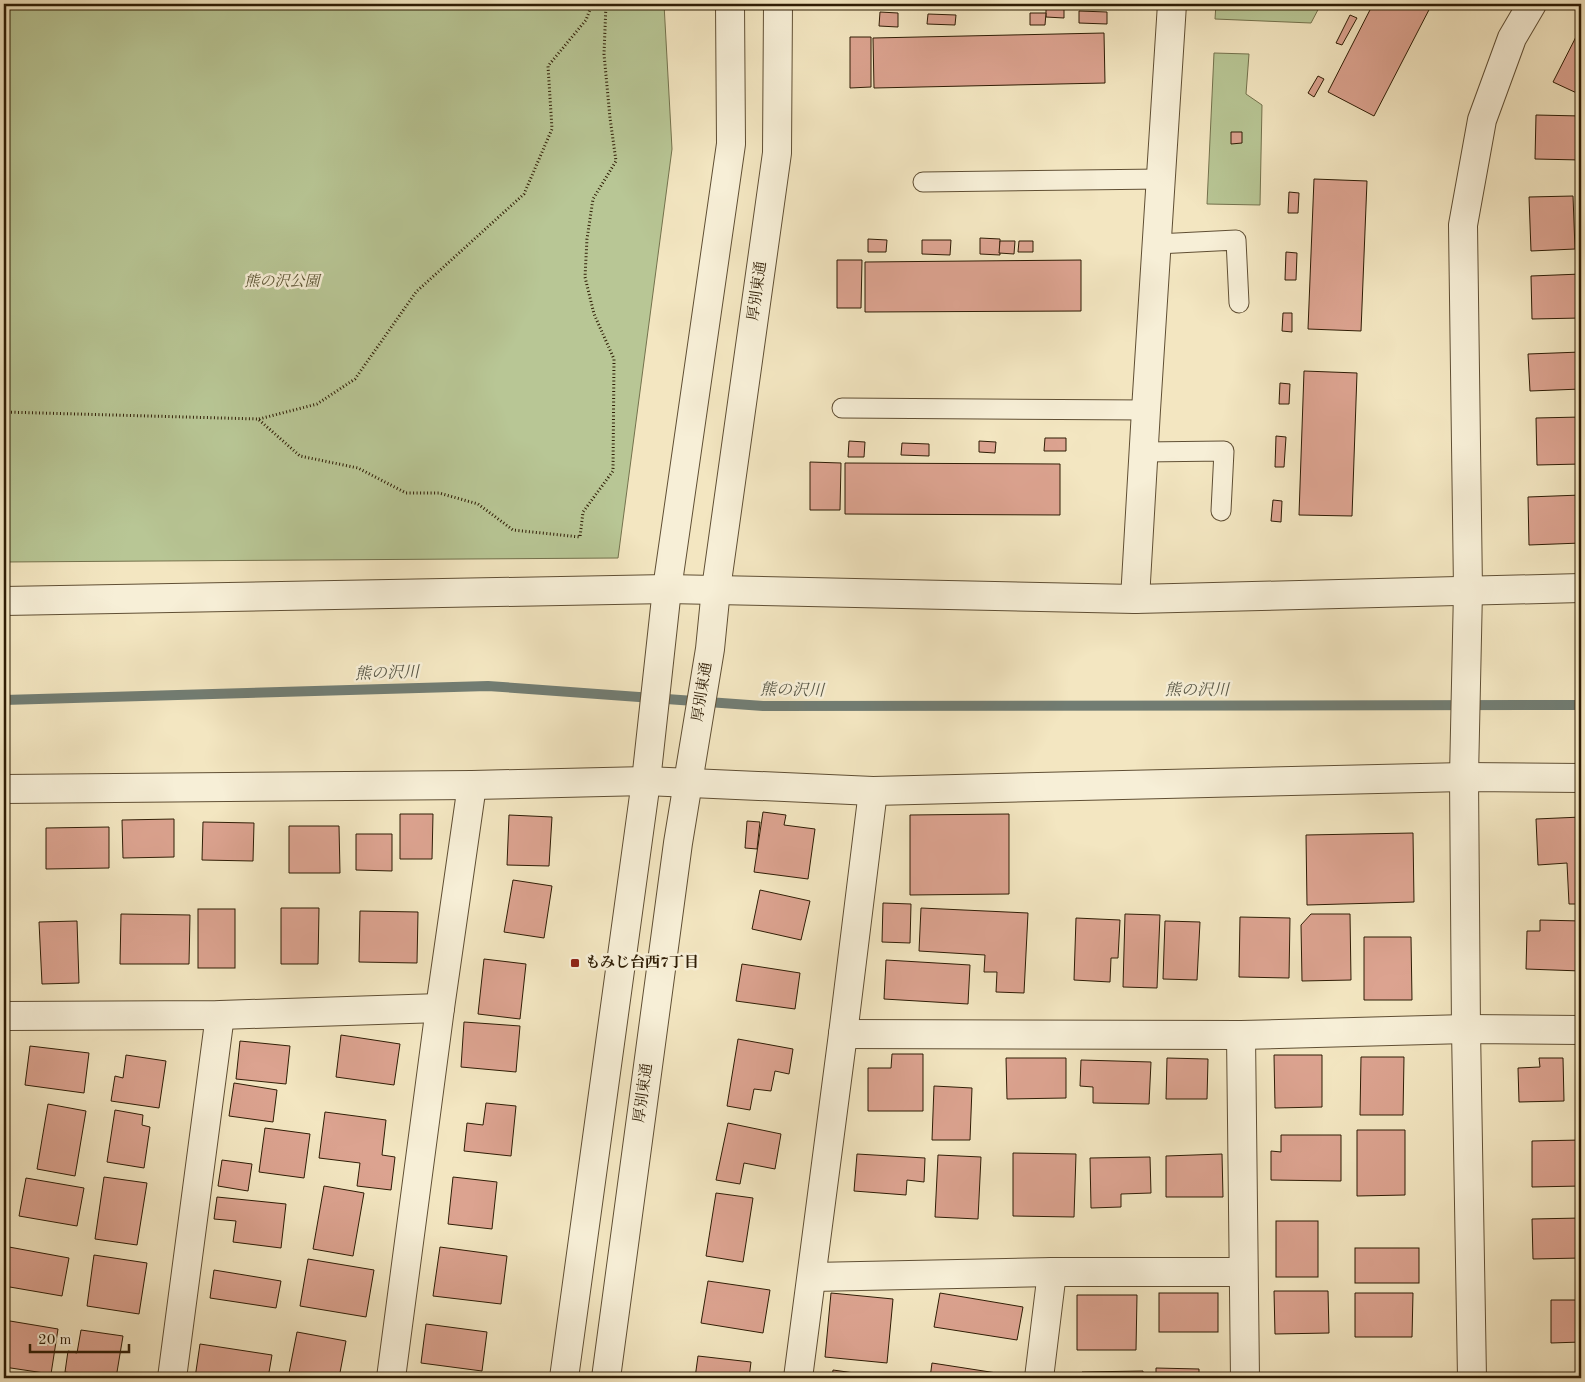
<svg xmlns="http://www.w3.org/2000/svg" width="1585" height="1382" viewBox="0 0 1585 1382" font-family="'Old Standard TT','Noto Serif JP',serif">
	<style>
		.green { fill: #b8c695; stroke: #74724d }
		.lines { fill: none; stroke-linecap: round; stroke-linejoin: round }
		.stream { stroke: #727d73; stroke-width: 10 }
		.building { fill: #dca390; stroke: #2f1d05 }
		.service-casing { stroke: #604f34; stroke-width: 21 }
		.minor-casing { stroke: #604f34; stroke-width: 30 }
		.tertiary-casing { stroke: #604f34; stroke-width: 30 }
		.path { stroke: #2f1d05; stroke-width: 3; stroke-dasharray: 1 2.5; stroke-linecap: butt }
		.service { stroke: #f7efd7; stroke-width: 19 }
		.minor { stroke: #f7efd7; stroke-width: 28 }
		.tertiary { stroke: #f7efd7; stroke-width: 28 }
		.poi-dot { fill: #8f2418; stroke: #f7efd7; stroke-width: 2 }
		.labels { text-anchor: middle; dominant-baseline: central; stroke-width: 5; stroke-linejoin: round; paint-order: stroke }
		.park-label { font-size: 15px; font-style: italic; fill: #585030; stroke: #f7efd7 }
		.street-label { font-size: 15px; fill: #2f1d05; stroke: #f7efd7 }
		.poi-label { font-size: 15px; font-weight: bold; fill: #2f1d05; stroke: #f7efd7; text-anchor: start }
		.water-label { font-size: 16px; font-style: italic; fill: #565545; stroke: #f7efd7 }
	</style>
	<rect width="100%" height="100%" fill="#f3e6c1"/>
	<filter id="stains"><feTurbulence type="fractalNoise" baseFrequency=".004" numOctaves="4"/><feColorMatrix values="0 0 0 0 .2 0 0 0 0 .09 0 0 0 0 .02 0 0 0 .5 -.17"/></filter>
	<radialGradient id="worn" r=".72"><stop offset=".6" stop-color="#630" stop-opacity="0"/><stop offset="1" stop-color="#630" stop-opacity=".3"/></radialGradient>
	<!-- green -->
	<g class="green">
		<path d="M4,4H664L672,149L618,558L4,562Z"/>
		<path d="M1216,4H1321L1311,23L1215,19Z"/>
		<path d="M1214,53L1249,54L1246,94L1262,105L1260,205L1207,204Z"/>
	</g>
	<g class="lines">
		<!-- stream -->
		<path class="stream" d="M4,700L488,686L763,706L1581,705"/>
	</g>
	<!-- building -->
	<g class="building">
		<path d="M1373,4H1432L1374,116L1328,92Z"/>
		<path d="M1046,7H1064V18L1046,17Z"/>
		<path d="M1079,11L1107,12V24L1079,23Z"/>
		<path d="M880,12L898,13V27L879,26Z"/>
		<path d="M1030,13H1046L1045,25H1030Z"/>
		<path d="M928,14L956,15L955,25L927,24Z"/>
		<path d="M1350,15L1357,18L1342,45L1336,43Z"/>
		<path d="M1580,29H1581V95L1553,82Z"/>
		<path d="M1104,33L1105,83L874,88L873,38Z"/>
		<path d="M850,37H871V87L850,88Z"/>
		<path d="M1318,76L1324,79L1314,97L1308,93Z"/>
		<path d="M1536,115L1581,116V160L1535,159Z"/>
		<path d="M1231,132H1242V143L1231,144Z"/>
		<path d="M1314,179L1367,181L1361,331L1308,329Z"/>
		<path d="M1289,192L1299,193L1298,213H1288Z"/>
		<path d="M1573,196L1575,249L1531,251L1529,197Z"/>
		<path d="M980,238L1000,239V255L980,254Z"/>
		<path d="M868,239L887,240L886,252H868Z"/>
		<path d="M922,240H951L950,255L922,254Z"/>
		<path d="M1000,241H1015L1014,254L999,253Z"/>
		<path d="M1019,241H1033V252H1018Z"/>
		<path d="M1286,252L1297,253L1296,280H1285Z"/>
		<path d="M837,260H862L861,308H837Z"/>
		<path d="M1081,260V311L865,312V262Z"/>
		<path d="M1581,274V318L1532,319L1531,276Z"/>
		<path d="M1283,313H1292V332L1282,331Z"/>
		<path d="M1581,352V389L1530,391L1528,354Z"/>
		<path d="M1304,371L1357,373L1352,516L1299,515Z"/>
		<path d="M1280,383L1290,384L1289,404H1279Z"/>
		<path d="M1581,417V464L1537,465L1536,418Z"/>
		<path d="M1276,436L1286,437L1284,467H1275Z"/>
		<path d="M1045,438H1066V451H1044Z"/>
		<path d="M849,441L865,442L864,457H848Z"/>
		<path d="M979,441L996,442L995,453L979,452Z"/>
		<path d="M902,443L929,444V456L901,455Z"/>
		<path d="M810,462L841,463L840,510H810Z"/>
		<path d="M845,463L1060,464V515L845,514Z"/>
		<path d="M1581,495V543L1529,545L1528,497Z"/>
		<path d="M1273,500L1282,501L1281,522L1271,521Z"/>
		<path d="M763,812L786,815L784,825L815,829L808,879L754,872Z"/>
		<path d="M400,814H433L432,859H400Z"/>
		<path d="M1009,814V894L910,895V815Z"/>
		<path d="M509,815L552,817L549,866L507,865Z"/>
		<path d="M1581,817V904H1569L1567,863L1538,865L1536,819Z"/>
		<path d="M174,819V857L123,858L122,820Z"/>
		<path d="M747,821L760,822L757,849L745,848Z"/>
		<path d="M203,822L254,823L253,861L202,860Z"/>
		<path d="M289,826H339L340,873H289Z"/>
		<path d="M109,827V868L46,869V828Z"/>
		<path d="M1413,833L1414,902L1307,905L1306,835Z"/>
		<path d="M356,834H392V871L356,870Z"/>
		<path d="M513,880L552,886L544,938L504,932Z"/>
		<path d="M760,890L810,901L801,940L752,929Z"/>
		<path d="M883,903L911,904L910,943L882,942Z"/>
		<path d="M281,908H319L318,964H281Z"/>
		<path d="M921,908L1028,913L1024,993L996,992L997,972H984L985,955L919,951Z"/>
		<rect x="198" y="909" width="37" height="59"/>
		<path d="M360,911L418,912L417,963L359,962Z"/>
		<path d="M121,914L190,915L189,964H120Z"/>
		<path d="M1125,914L1160,915L1157,988L1123,987Z"/>
		<path d="M1311,914H1350L1351,980L1302,981L1301,925Z"/>
		<path d="M1240,917L1290,918L1289,978L1239,977Z"/>
		<path d="M1076,918L1120,920L1118,958H1111L1110,982L1074,980Z"/>
		<path d="M1540,920L1581,921V971L1526,969L1527,931H1540Z"/>
		<path d="M77,921L79,983L42,984L39,922Z"/>
		<path d="M1165,921L1200,922L1197,980L1163,979Z"/>
		<path d="M1364,937H1411L1412,1000H1364Z"/>
		<path d="M484,959L526,964L520,1019L478,1014Z"/>
		<path d="M886,960L970,965L968,1004L884,999Z"/>
		<path d="M742,964L800,973L795,1009L736,1001Z"/>
		<path d="M464,1022L520,1026L516,1072L461,1067Z"/>
		<path d="M341,1035L400,1044L394,1085L336,1077Z"/>
		<path d="M738,1039L793,1049L789,1074L775,1071L771,1091L754,1089L750,1110L727,1106Z"/>
		<path d="M240,1041L290,1046L286,1084L236,1079Z"/>
		<path d="M30,1046L89,1053L84,1093L25,1085Z"/>
		<path d="M892,1054H923V1111H868V1068H891Z"/>
		<path d="M126,1055L166,1061L159,1108L111,1101L115,1076L123,1078Z"/>
		<path d="M1274,1055H1322V1107L1275,1108Z"/>
		<path d="M1361,1057H1404L1403,1115H1360Z"/>
		<path d="M1006,1058H1066V1098L1007,1099Z"/>
		<path d="M1167,1058L1208,1059L1207,1099H1166Z"/>
		<path d="M1539,1058H1563L1564,1101L1519,1102L1518,1068L1540,1067Z"/>
		<path d="M1081,1060L1151,1062L1149,1104L1093,1103V1087L1080,1086Z"/>
		<path d="M234,1083L277,1090L273,1122L229,1116Z"/>
		<path d="M934,1086L972,1088L970,1140H932Z"/>
		<path d="M486,1103L516,1106L511,1156L464,1151L467,1123L483,1125Z"/>
		<path d="M48,1104L86,1111L75,1176L37,1169Z"/>
		<path d="M115,1110L143,1115L142,1125L150,1127L144,1168L107,1162Z"/>
		<path d="M325,1112L386,1120L382,1155L395,1157L391,1190L357,1186L360,1163L319,1158Z"/>
		<path d="M728,1123L781,1134L775,1169L744,1163L740,1184L716,1180Z"/>
		<path d="M265,1128L310,1134L304,1178L259,1172Z"/>
		<path d="M1357,1130H1405V1195L1357,1196Z"/>
		<path d="M1281,1135H1341V1181L1271,1180V1151L1281,1152Z"/>
		<path d="M1581,1140V1186L1532,1187V1141Z"/>
		<path d="M1013,1153L1076,1154L1074,1217L1013,1216Z"/>
		<path d="M857,1154L925,1158L924,1182L907,1180L906,1195L854,1191Z"/>
		<path d="M1222,1154L1223,1197H1166V1156Z"/>
		<path d="M938,1155L981,1157L978,1219L935,1217Z"/>
		<path d="M1150,1157L1151,1193L1121,1194V1207L1091,1208L1090,1158Z"/>
		<path d="M222,1160L252,1164L248,1191L218,1186Z"/>
		<path d="M104,1177L147,1183L137,1245L95,1239Z"/>
		<path d="M453,1177L497,1182L492,1229L448,1224Z"/>
		<path d="M26,1178L84,1188L77,1226L19,1216Z"/>
		<path d="M324,1186L364,1193L353,1256L313,1249Z"/>
		<path d="M716,1193L753,1198L743,1262L706,1256Z"/>
		<path d="M217,1197L286,1204L281,1248L233,1242L236,1221L214,1219Z"/>
		<path d="M1581,1218V1258L1533,1259L1532,1219Z"/>
		<rect x="1276" y="1221" width="42" height="56"/>
		<path d="M9,1247L69,1258L62,1296L4,1286V1275Z"/>
		<path d="M440,1247L507,1256L501,1304L433,1296Z"/>
		<rect x="1355" y="1248" width="64" height="35"/>
		<path d="M94,1255L147,1263L139,1314L87,1306Z"/>
		<path d="M308,1259L374,1270L366,1317L300,1306Z"/>
		<path d="M214,1270L281,1281L276,1308L210,1298Z"/>
		<path d="M708,1281L770,1290L763,1333L701,1323Z"/>
		<path d="M1274,1291H1328L1329,1333L1275,1334Z"/>
		<path d="M831,1293L893,1299L887,1363L825,1357Z"/>
		<path d="M940,1293L1023,1307L1017,1340L934,1327Z"/>
		<rect x="1159" y="1293" width="59" height="39"/>
		<path d="M1355,1293H1413L1412,1337H1355Z"/>
		<path d="M1077,1295H1137L1136,1350H1077Z"/>
		<path d="M1551,1300H1581V1342L1551,1343Z"/>
		<path d="M4,1320L58,1329L51,1374L4,1367Z"/>
		<path d="M426,1324L487,1332L482,1371L421,1363Z"/>
		<path d="M81,1330L123,1336L116,1378H104L65,1372L68,1351L77,1353Z"/>
		<path d="M297,1332L346,1341L339,1378H288Z"/>
		<path d="M200,1344L272,1355L268,1378H195Z"/>
		<path d="M698,1356L751,1362L749,1378H695Z"/>
		<path d="M932,1363L1016,1376V1378H930Z"/>
		<path d="M1156,1368L1199,1369V1378H1156Z"/>
		<path d="M833,1370L890,1378H832Z"/>
		<path d="M1143,1371V1378H1082V1372Z"/>
		<rect x="1283" y="1374" width="51" height="4"/>
	</g>
	<g class="lines">
		<defs>
			<g id="service">
				<path d="M923,182L1161,179"/>
				<path d="M1157,244L1236,240L1239,303"/>
				<path d="M842,408L1146,410"/>
				<path d="M1144,452L1224,451L1221,511"/>
			</g>
			<g id="minor">
				<path d="M1135,599L1146,410L1172,4"/>
				<path d="M4,789L472,785L646,781L873,791L1464,777L1581,778"/>
				<path d="M4,1016L220,1015L440,1008"/>
				<path d="M843,1034L1241,1035L1466,1029L1581,1030"/>
				<path d="M1241,1035L1245,1378"/>
				<path d="M812,1277L1052,1272H1243"/>
				<path d="M172,1378L220,1015"/>
				<path d="M391,1378L440,1008L472,785"/>
				<path d="M798,1378L843,1034L873,791"/>
				<path d="M1039,1378L1052,1272"/>
			</g>
			<g id="tertiary">
				<path d="M4,601L667,589L1135,599L1581,588"/>
				<path d="M564,1378L646,781L667,589L731,144L730,4"/>
				<path d="M606,1378L678,843L710,649L716,589L777,153L778,4"/>
				<path d="M1472,1378L1466,1029L1464,777L1468,590L1463,225L1482,120L1512,38L1532,4"/>
			</g>
		</defs>
		<!-- service casing -->
		<use href="#service" class="service-casing"/>
		<!-- minor casing -->
		<use href="#minor" class="minor-casing"/>
		<!-- tertiary casing -->
		<use href="#tertiary" class="tertiary-casing"/>
		<!-- path -->
		<g class="path">
			<path d="M4,412L258,419L300,456L358,468L406,493H439L478,504L513,530L580,537L583,512L613,471L614,359L594,314L585,277L587,239L593,199L616,161L610,118L604,54L606,4"/>
			<path d="M259,419L317,404L355,379L416,292L524,194L552,129L548,66L586,20L592,4"/>
		</g>
		<!-- service -->
		<use href="#service" class="service"/>
		<!-- minor -->
		<use href="#minor" class="minor"/>
		<!-- tertiary -->
		<use href="#tertiary" class="tertiary"/>
	</g>
	<!-- markers -->
	<rect class="poi-dot" x="570" y="958" width="10" height="10" rx="2.5"/>
	<g class="labels">
		<!-- park labels -->
		<g class="park-label">
			<text x="282" y="282">熊の沢公園</text>
		</g>
		<!-- street labels -->
		<g class="street-label">
			<text transform="translate(758 291) rotate(-82)">厚別東通</text>
			<text transform="translate(703 692) rotate(-81)">厚別東通</text>
			<text transform="translate(644 1093) rotate(-82)">厚別東通</text>
		</g>
		<!-- poi labels -->
		<g class="poi-label">
			<text x="585" y="963">もみじ台西7丁目</text>
		</g>
		<!-- water labels -->
		<g class="water-label">
			<text transform="translate(387 674) rotate(-2)">熊の沢川</text>
			<text transform="translate(792 691) rotate(1)">熊の沢川</text>
			<text x="1197" y="691">熊の沢川</text>
		</g>
	</g>
	<!-- margin -->
	<rect width="1585" height="1382" fill="none" stroke="#f3e6c1" stroke-width="20"/>
	<rect x="5" y="5" width="1575" height="1372" fill="none" stroke="#2f1d05" stroke-width="2.5"/>
	<rect x="10" y="10" width="1565" height="1362" fill="none" stroke="#2f1d05"/>
	<!-- scale -->
	<path d="M30 1344v8h99v-8" fill="none" stroke="#2f1d05" stroke-width="2.5"/>
	<text x="38" y="1344" font-size="15" fill="#2f1d05" stroke="#f7efd7" stroke-width="4" paint-order="stroke">20 m</text>
	<rect width="100%" height="100%" filter="url(#stains)"/>
	<rect width="100%" height="100%" fill="url(#worn)"/>
</svg>
